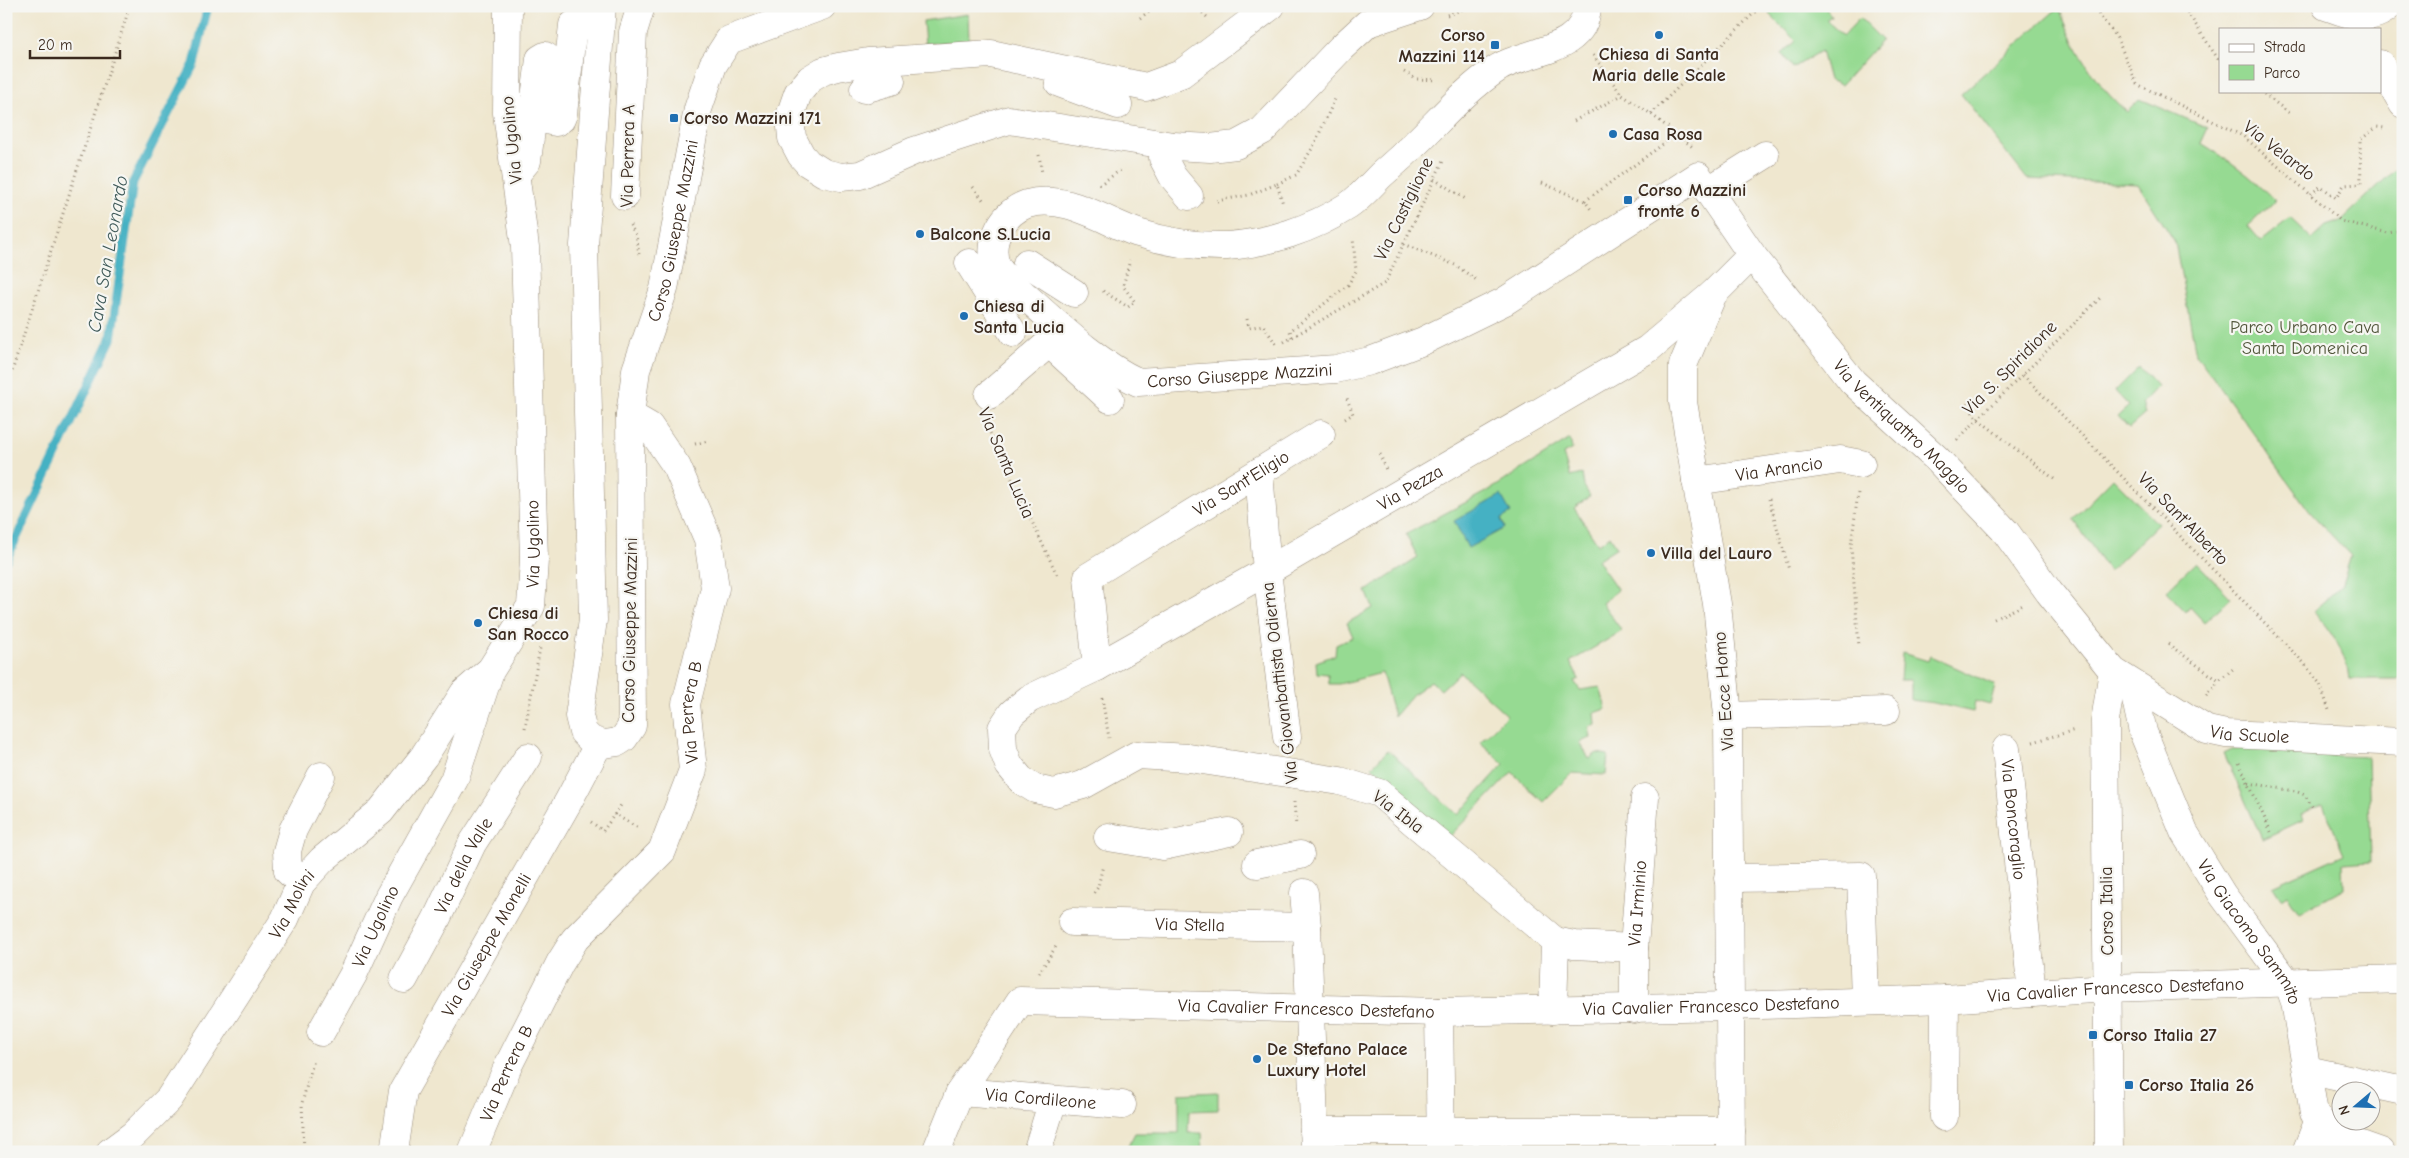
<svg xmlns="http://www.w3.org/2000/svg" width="2409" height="1158" viewBox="0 0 2409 1158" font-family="'Comic Neue',sans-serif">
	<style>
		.green { fill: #96da92; stroke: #688258; fill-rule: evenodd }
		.water { fill: #45b1c3; stroke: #406e70 }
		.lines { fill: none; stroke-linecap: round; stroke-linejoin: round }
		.stream { stroke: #45b1c3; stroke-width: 9 }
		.minor-casing { stroke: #958876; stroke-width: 29 }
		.path { stroke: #958876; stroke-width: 3; stroke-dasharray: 1 4; stroke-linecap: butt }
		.minor { stroke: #fff; stroke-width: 28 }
		.poi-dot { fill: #1f6fb2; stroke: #f6f6f2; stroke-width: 2 }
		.labels { text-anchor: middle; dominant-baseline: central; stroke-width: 4.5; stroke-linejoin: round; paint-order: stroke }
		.poi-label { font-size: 18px; font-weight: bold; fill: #3b2a1e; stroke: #f6f6f2; text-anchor: start }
		.street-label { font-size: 18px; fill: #3b2a1e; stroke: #f6f6f2 }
		.park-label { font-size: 18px; fill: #52563b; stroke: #f6f6f2 }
		.water-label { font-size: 19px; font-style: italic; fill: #3e5958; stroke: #f6f6f2 }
	</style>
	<rect width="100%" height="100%" fill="#f6f6f2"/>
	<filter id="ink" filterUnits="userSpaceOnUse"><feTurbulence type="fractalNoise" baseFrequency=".02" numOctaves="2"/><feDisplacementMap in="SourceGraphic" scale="10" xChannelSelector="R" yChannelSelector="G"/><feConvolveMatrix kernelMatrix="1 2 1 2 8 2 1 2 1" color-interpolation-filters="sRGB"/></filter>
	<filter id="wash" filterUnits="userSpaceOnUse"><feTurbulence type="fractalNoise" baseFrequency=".0096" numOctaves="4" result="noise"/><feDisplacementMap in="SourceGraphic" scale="20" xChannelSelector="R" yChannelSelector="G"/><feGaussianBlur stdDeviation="1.12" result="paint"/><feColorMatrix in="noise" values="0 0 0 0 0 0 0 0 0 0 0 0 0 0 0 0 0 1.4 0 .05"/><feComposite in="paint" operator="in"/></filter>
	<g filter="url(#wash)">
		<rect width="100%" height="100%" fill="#efe7cf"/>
		<!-- green -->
		<g class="green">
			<path d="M1776,6H1825L1831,16L1826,20L1843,36L1860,18L1882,40L1841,85L1829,80L1821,51L1793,68L1782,54L1796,41L1769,14Z"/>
			<path d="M2059,7C2073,46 2095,85 2127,112L2140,99L2208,128L2201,143C2229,160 2253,177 2275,201L2248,226L2261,241L2290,218L2312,239L2326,226L2341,221L2403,162V679H2349C2346,652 2331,631 2313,611L2341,586L2351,556L2310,512L2196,354L2175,242L2138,184L2027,179L1961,94Z"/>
			<path d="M968,14L969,40L925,44L923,21Z"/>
			<path d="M2139,367L2157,387L2142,403L2145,414L2129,428L2118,416L2129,406L2115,391Z"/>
			<path d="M1570,439L1572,449L1563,454L1570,477L1582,474L1584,486L1590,496L1574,508L1598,544L1610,536L1617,547L1597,560L1618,590L1602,603L1622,631L1570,662L1579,679L1574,681L1580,690L1600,687L1606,709L1595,713L1596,725L1589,727L1591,738L1580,742L1589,759L1597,753L1608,755L1606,775L1572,773L1543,802L1512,772L1448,838L1372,767L1388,750L1458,815L1504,764L1480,742L1507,715L1460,672L1441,690L1431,681L1413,694L1394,716L1382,673L1339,684H1329L1328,674L1317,673L1316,662L1335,655L1336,645L1353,637L1347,623L1373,608L1366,591L1418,558L1406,534L1493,488ZM1511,513L1501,519L1505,527L1454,521Z"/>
			<path d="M2113,478L2158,524L2109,571L2073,519Z"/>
			<path d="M2196,562L2231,598L2204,622L2190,607L2186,612L2166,591Z"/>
			<path d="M1902,653L1928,661L1930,656L1995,685L1990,705L1975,701L1973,712L1934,703L1911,700V680H1900Z"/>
			<path d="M2286,744L2292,754L2368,757L2371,861L2343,863L2344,888L2299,913L2287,894L2281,898L2273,886L2344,854L2323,804L2301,814L2303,820L2262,839L2224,753L2232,749Z"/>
			<path d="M1218,1092V1110L1189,1111L1188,1133H1202L1203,1152H1125L1135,1133H1179V1094Z"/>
		</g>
		<!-- water -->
		<path class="water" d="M1501,495L1511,513L1501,519L1505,528L1468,548L1454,521Z"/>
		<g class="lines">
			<!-- stream -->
			<path class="stream" d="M6,560L111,339L133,182L194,64L208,6"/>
		</g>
	</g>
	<g filter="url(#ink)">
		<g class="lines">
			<defs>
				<g id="minor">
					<path id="s1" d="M602,6L584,245L593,620L579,716L583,732L591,740L604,744L618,742L624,738L632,726L630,415L636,370L664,289L698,109L713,65L729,40L822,6"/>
					<path d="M1271,6L1181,74L1146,87L991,54L868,62L838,67L823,71L810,79L798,93L790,116L792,138L801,155L808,163L824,173L841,177L860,175L914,151L1009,120L1173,146L1210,148L1236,145L1262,131L1341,48L1368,23L1420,6"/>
					<path id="s2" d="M1587,6C1586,52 1527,50 1498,68C1469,87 1446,113 1422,137C1409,150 1395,163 1381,175C1371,185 1360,198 1348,206C1312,229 1269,243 1227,246C1196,247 1167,242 1138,233C1103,221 1065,193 1027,204C1004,212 987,240 996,265C998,270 1004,275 1007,280C1047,314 1092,361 1138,382L1336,369L1370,361L1423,341L1505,301L1698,176L1752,255L1853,382L1937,459L2005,531L2049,592L2113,671L2207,730L2226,734L2403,742"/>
					<path d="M2326,6C2348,14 2369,24 2389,6"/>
					<path d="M2380,64L2403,104"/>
					<path d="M1059,83L1118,105"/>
					<path d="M864,89L891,81"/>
					<path d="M1163,158L1173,177L1189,196"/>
					<path d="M517,173L527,161L540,59L545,56L552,61L546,114L550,121L556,122L561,119L563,114L573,25L600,26"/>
					<path d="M1709,190L1765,155"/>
					<path d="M625,196L633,32L641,6"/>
					<path d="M969,263L1013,333"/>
					<path d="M1027,263L1074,293"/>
					<path d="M989,395L1049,343L1110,399"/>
					<path d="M1259,472L1267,571L1287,737"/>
					<path id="s3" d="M1696,481L1840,460L1861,464"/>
					<path id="s4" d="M1097,667L1088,577L1321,434"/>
					<path id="s5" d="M2133,685L2143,732L2184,832L2222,894L2289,985L2295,1002L2314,1113L2330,1134L2381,1152"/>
					<path d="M1728,716L1886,711"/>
					<path id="s6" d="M2006,749L2032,993"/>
					<path d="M1108,837L1163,846L1229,832"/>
					<path d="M1257,864L1300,855"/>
					<path d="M1728,878L1861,876L1865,1000"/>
					<path d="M301,883L288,871L287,851L293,830L321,776"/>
					<path d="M1304,893L1307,927L1315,1152"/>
					<path id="s7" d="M1072,922L1307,927"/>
					<path d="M1555,941L1574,945L1634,948"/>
					<path id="s8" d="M404,979L436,920L472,844L528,757"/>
					<path id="s9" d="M1634,1009V948L1645,798"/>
					<path id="s10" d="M1553,1010L1555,941L1379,793L1340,781L1189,758L1137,755L1083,785L1054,793L1035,789L1022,781L1009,765L1003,749L1002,728L1012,713L1029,699L1097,667L1267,571L1648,349L1713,294"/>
					<path d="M1439,1012L1441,1152"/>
					<path id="s11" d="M321,1032L353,975L389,896L454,780L490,671L531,606L534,560L525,247L507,113L508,6"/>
					<path d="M2307,1070L2403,1091"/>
					<path id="s12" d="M960,1092L1122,1105"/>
					<path d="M1944,1117L1945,999"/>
					<path d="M1314,1131H1731"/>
					<path id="s13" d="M110,1152L133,1135L169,1099L285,919L301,883L322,860L381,811L424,756L464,693L487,673"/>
					<path id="s14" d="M394,1152L403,1091L568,802L599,743"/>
					<path id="s15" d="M472,1152L508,1066L560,963L575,939L662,851L693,770L686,704L715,588L708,539L677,467L649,426L630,415"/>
					<path id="s16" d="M936,1152L960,1092L1020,1001L1439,1012L1730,1006L1945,999L2107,988L2403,979"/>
					<path d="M1037,1152L1053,1100"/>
					<path d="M1731,1152L1728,716L1717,604L1683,402V365L1713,294L1752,255"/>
					<path d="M2109,1152L2105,721L2113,671"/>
					<path d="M2306,1152L2319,1120"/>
				</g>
			</defs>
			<!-- minor casing -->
			<use href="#minor" class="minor-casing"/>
			<!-- path -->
			<g class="path">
				<path d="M1195,6L1207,17"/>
				<path d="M2092,6L2116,36L2137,84L2243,136L2341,221L2388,233L2403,230"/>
				<path d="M2180,6L2186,10L2220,62"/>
				<path d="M1447,15L1472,6"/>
				<path d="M1140,18L1157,6"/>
				<path d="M1593,55L1622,95L1651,114L1694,148"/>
				<path d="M1404,72L1416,79L1437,80"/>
				<path d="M2260,91L2292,115"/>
				<path d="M1651,114L1761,6"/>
				<path d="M1574,121L1622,95"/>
				<path d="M1039,155L1042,173"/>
				<path d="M1434,179L1467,200"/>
				<path d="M1542,183L1585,201L1592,211"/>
				<path d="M1277,184L1296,175L1313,147L1335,99"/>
				<path d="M1099,185L1122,169"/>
				<path d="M973,187L984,201"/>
				<path d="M2311,194L2321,186L2336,198L2344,185L2361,184L2360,140L2377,127L2385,128"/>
				<path d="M1217,201L1249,195L1277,184L1283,204"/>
				<path d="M1585,201L1677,134"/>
				<path d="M630,225L636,235L639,254"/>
				<path d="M1403,244L1455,265L1478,281"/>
				<path d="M1103,291L1128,307L1135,302L1123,286L1130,260"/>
				<path d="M1247,319L1249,328L1263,325L1276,344"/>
				<path d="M1292,337L1290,331L1348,285L1356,271L1353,238"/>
				<path d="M1284,342L1385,283L1444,159"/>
				<path d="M2023,375L2303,662L2320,684L2329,710"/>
				<path d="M6,390L130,6"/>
				<path d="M1966,404L1978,419L2054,479"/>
				<path d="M1345,419L1353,414L1346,396"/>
				<path d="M986,424L1058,577"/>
				<path d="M1957,440L2102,296"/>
				<path d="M695,444L708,441"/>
				<path d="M1380,454L1386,470"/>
				<path d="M1858,493L1851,546L1859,647"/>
				<path d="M1769,499L1789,570"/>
				<path d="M1994,619L2023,605"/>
				<path d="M2168,644L2219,681L2233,669"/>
				<path d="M2206,696L2219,681"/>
				<path d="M1102,698L1109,738"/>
				<path d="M525,728L540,648"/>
				<path d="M2033,742L2075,730"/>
				<path d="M2239,763L2272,834"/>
				<path d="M2249,783L2295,791L2305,795L2313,808"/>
				<path d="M1294,802L1296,826"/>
				<path d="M614,814L640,829"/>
				<path d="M591,822L603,831L621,805"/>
				<path d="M1094,893L1098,887L1103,865"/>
				<path d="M1039,973L1057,945"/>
				<path d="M304,1152L302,1103L314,1059"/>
			</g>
			<!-- minor -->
			<use href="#minor" class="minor"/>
		</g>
	</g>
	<!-- markers -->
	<g class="poi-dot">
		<circle cx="1659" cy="35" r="5"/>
		<rect x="1490" y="40" width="10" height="10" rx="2.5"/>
		<rect x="669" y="113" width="10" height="10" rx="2.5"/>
		<circle cx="1613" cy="134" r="5"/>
		<rect x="1623" y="195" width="10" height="10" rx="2.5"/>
		<circle cx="920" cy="234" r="5"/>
		<circle cx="964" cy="316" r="5"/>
		<circle cx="1651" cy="553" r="5"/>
		<circle cx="478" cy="623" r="5"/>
		<rect x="2088" y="1030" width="10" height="10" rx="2.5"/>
		<circle cx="1257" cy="1059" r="5"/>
		<rect x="2124" y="1080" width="10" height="10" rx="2.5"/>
	</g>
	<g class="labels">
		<!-- poi labels -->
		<g class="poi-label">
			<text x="1485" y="35" text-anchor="end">Corso<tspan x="1485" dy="21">Mazzini 114</tspan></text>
			<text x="1659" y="54" text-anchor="middle">Chiesa di Santa<tspan x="1659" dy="21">Maria delle Scale</tspan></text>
			<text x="684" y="118">Corso Mazzini 171</text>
			<text x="1623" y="134">Casa Rosa</text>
			<text x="1638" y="190">Corso Mazzini<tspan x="1638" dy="21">fronte 6</tspan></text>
			<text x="930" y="234">Balcone S.Lucia</text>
			<text x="974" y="306">Chiesa di<tspan x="974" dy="21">Santa Lucia</tspan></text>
			<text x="1661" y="553">Villa del Lauro</text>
			<text x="488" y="613">Chiesa di<tspan x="488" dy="21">San Rocco</tspan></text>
			<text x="2103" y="1035">Corso Italia 27</text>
			<text x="1267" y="1049">De Stefano Palace<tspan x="1267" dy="21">Luxury Hotel</tspan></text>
			<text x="2139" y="1085">Corso Italia 26</text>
		</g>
		<!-- street labels -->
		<g class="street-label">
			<text transform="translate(512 140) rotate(-96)">Via Ugolino</text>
			<text transform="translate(2279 151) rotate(38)">Via Velardo</text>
			<text transform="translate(628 156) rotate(-89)">Via Perrera A</text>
			<text transform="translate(1404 209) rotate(-64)">Via Castiglione</text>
			<text stroke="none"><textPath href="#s1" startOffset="1290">Corso Giuseppe Mazzini</textPath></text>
			<text transform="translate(2010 368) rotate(-45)">Via S. Spiridione</text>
			<text stroke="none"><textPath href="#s2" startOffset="1019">Corso Giuseppe Mazzini</textPath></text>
			<text stroke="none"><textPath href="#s2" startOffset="1852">Via Ventiquattro Maggio</textPath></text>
			<text transform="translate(1006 463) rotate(67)">Via Santa Lucia</text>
			<text stroke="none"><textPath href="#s3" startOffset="84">Via Arancio</textPath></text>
			<text stroke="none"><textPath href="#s4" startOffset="270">Via Sant'Eligio</textPath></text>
			<text stroke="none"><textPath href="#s10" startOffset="1206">Via Pezza</textPath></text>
			<text transform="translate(2183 519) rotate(46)">Via Sant'Alberto</text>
			<text stroke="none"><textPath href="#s11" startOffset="539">Via Ugolino</textPath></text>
			<text transform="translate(630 630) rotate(-89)">Corso Giuseppe Mazzini</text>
			<text transform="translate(1280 683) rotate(-97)">Via Giovanbattista Odierna</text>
			<text transform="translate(1724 691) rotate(-94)">Via Ecce Homo</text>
			<text stroke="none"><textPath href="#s15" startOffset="506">Via Perrera B</textPath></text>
			<text stroke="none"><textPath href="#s2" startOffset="2330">Via Scuole</textPath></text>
			<text transform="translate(1398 812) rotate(37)">Via Ibla</text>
			<text stroke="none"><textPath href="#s6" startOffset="71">Via Boncoraglio</textPath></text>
			<text stroke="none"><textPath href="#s8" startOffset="128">Via della Valle</textPath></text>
			<text stroke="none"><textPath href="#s9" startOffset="106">Via Irminio</textPath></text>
			<text stroke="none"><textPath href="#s13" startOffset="310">Via Molini</textPath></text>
			<text transform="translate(2107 911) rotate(-91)">Corso Italia</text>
			<text stroke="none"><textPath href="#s7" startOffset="118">Via Stella</textPath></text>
			<text stroke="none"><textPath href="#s11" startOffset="119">Via Ugolino</textPath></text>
			<text stroke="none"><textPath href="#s5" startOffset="276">Via Giacomo Sammito</textPath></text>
			<text stroke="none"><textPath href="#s14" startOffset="230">Via Giuseppe Monelli</textPath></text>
			<text stroke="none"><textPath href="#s16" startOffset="1270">Via Cavalier Francesco Destefano</textPath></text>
			<text stroke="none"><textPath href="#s16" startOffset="865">Via Cavalier Francesco Destefano</textPath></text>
			<text stroke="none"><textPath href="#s16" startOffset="460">Via Cavalier Francesco Destefano</textPath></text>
			<text stroke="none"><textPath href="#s15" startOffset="86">Via Perrera B</textPath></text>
			<text stroke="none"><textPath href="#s12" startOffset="81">Via Cordileone</textPath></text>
		</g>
		<!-- park labels -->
		<g class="park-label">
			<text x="2305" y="327">Parco Urbano Cava<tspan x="2305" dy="21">Santa Domenica</tspan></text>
		</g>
		<!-- water labels -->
		<g class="water-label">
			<text transform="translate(108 254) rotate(-80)">Cava San Leonardo</text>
		</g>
	</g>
	<!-- margin -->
	<rect width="2409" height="1158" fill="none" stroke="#f6f6f2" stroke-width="25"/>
	<!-- legend -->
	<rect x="2219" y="28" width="162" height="65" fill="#f6f6f2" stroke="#aba49d"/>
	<rect x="2229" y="44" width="25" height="8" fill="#ffffff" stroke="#aba49d"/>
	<text x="2264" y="52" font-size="15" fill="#3b2a1e">Strada</text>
	<rect x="2229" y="65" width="25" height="15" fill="#96da92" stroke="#aba49d"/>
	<text x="2264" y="78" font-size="15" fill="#3b2a1e">Parco</text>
	<!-- north arrow -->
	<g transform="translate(2356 1106) rotate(251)"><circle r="24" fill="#f6f6f2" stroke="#aba49d"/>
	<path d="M0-4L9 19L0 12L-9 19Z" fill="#1f6fb2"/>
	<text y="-8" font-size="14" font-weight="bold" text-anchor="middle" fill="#3b2a1e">N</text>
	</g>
	<!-- scale -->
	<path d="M30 50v8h90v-8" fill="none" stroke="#3b2a1e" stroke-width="2.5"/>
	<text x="38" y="50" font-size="15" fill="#3b2a1e" stroke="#f6f6f2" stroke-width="4" paint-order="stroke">20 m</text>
</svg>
